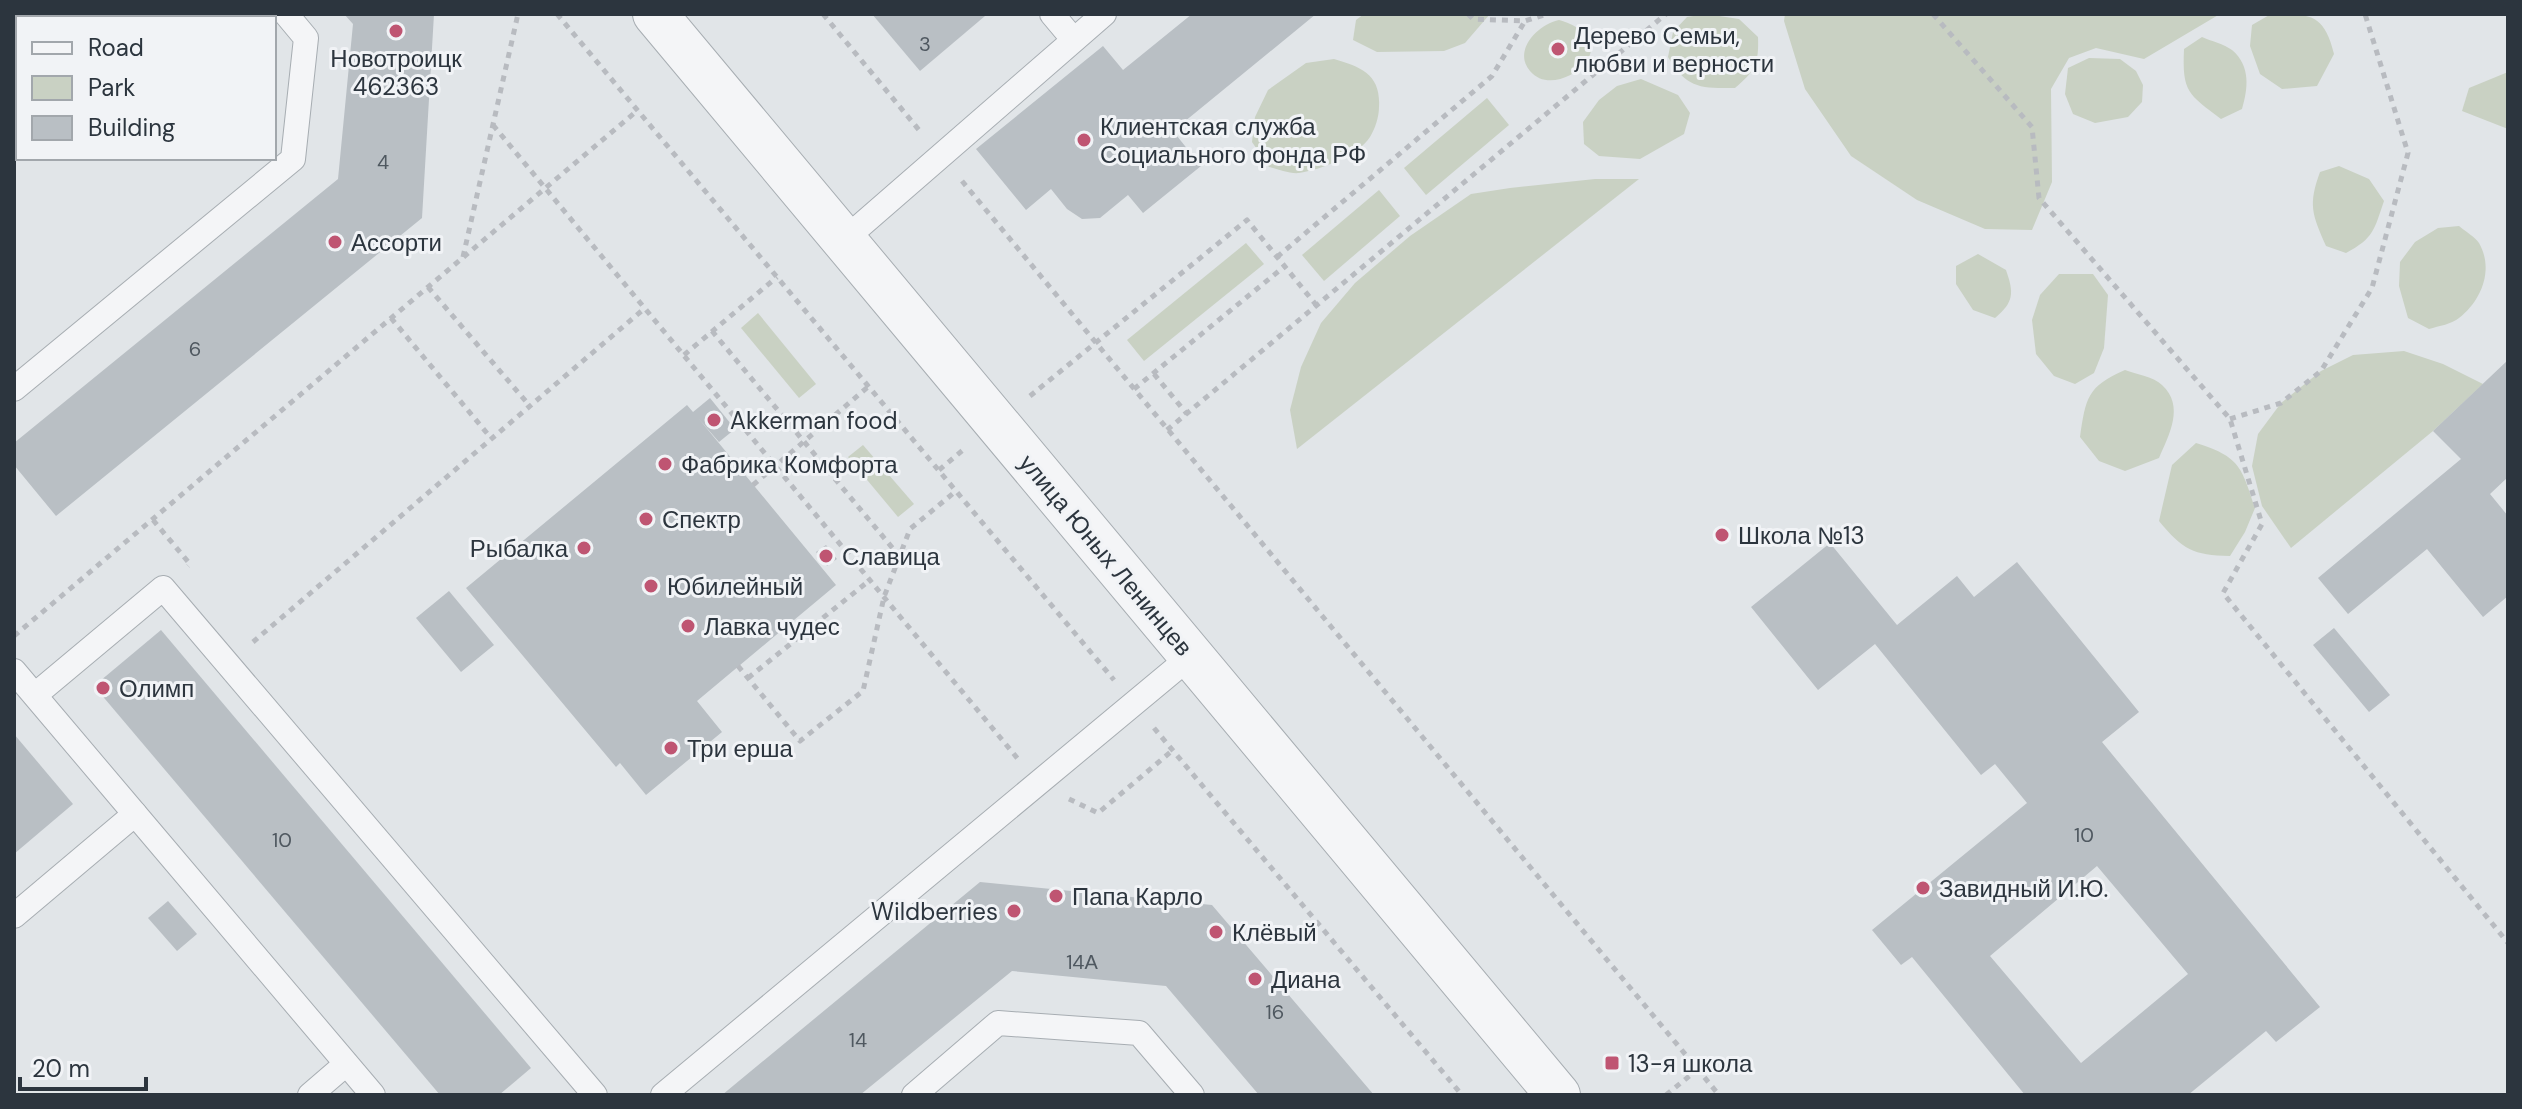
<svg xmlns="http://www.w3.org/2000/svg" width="2522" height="1109" viewBox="0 0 2522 1109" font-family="'DM Sans',sans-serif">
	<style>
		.green { fill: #c9d1c3 }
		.building { fill: #b9bfc4; fill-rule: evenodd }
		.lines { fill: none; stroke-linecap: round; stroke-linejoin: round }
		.service-casing { stroke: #a7adb2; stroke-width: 26 }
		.tertiary-casing { stroke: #a7adb2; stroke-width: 46 }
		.path { stroke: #b8bbc0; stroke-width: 5; stroke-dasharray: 6 6; stroke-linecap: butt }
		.service { stroke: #f4f5f7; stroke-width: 24 }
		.tertiary { stroke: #f4f5f7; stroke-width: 44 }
		.poi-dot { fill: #bf5572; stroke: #f1f3f6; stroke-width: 3 }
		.labels { text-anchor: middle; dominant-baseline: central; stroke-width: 6; stroke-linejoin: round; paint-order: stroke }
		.number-label { font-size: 20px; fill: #4f5860 }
		.poi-label { font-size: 24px; fill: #2c353e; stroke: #f1f3f6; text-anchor: start }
		.street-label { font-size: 24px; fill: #2c353e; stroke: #f1f3f6 }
	</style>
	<rect width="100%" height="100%" fill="#e1e5e8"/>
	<!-- green -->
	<g class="green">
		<path d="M1364,14H1490L1465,43L1444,51L1377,52L1353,40L1356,20Z"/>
		<path d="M1706,14L1739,19L1758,37C1759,64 1755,71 1735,88C1700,88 1687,89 1668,57L1673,32L1687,17Z"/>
		<path d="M1785,14H2220L2144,59L2096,48L2069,58L2051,89L2052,182L2032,230L1985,229L1917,200L1851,156L1805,89L1784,21Z"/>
		<path d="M2271,14C2310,14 2324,13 2334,54L2317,86L2282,89L2260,74L2250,46L2252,25Z"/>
		<path d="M1559,20C1578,25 1603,41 1585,63C1573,78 1545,89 1530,71C1512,50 1539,24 1559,20Z"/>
		<path d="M2202,37C2211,41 2224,44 2232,50C2251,66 2248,89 2242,109L2221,119C2188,94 2182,92 2184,49Z"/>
		<path d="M2089,58L2120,59L2136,71L2143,85L2142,102L2128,117L2095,123L2073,114L2065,94L2068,68Z"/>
		<path d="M1334,59C1362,67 1381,75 1379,107C1379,117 1375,129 1370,137C1359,155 1320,170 1299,173C1290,174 1278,169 1269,167L1252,142L1255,117L1268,90L1306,63Z"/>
		<path d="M2508,72V129L2462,111L2469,88Z"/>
		<path d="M1641,79L1678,95L1690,113L1684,134L1640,159L1599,156L1584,144L1583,122L1599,100L1617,86Z"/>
		<path d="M1487,98L1509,125L1426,195L1404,168Z"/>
		<path d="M2339,166L2369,179L2384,201C2374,230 2374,238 2346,253L2326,246C2312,214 2308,205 2320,172Z"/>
		<path d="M1595,179H1639L1297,449L1290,410L1301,367L1321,323L1355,283L1410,236L1471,194L1510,188Z"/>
		<path d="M1379,190L1400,216L1324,281L1302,255Z"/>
		<path d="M2459,226C2465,231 2475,237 2479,243C2494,269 2482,300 2459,318C2452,324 2439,326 2429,329L2408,318L2399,286L2400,262L2415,242L2438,228Z"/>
		<path d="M1246,243L1264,264L1144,361L1127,340Z"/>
		<path d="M1978,254L2006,270C2014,293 2014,302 1995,318L1973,310L1956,284V266Z"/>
		<path d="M2059,274H2093L2108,295L2104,348L2094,373L2075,384L2054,376L2036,354L2032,320L2040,295Z"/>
		<path d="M758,313L816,384L799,398L741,328Z"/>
		<path d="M2404,351L2443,364L2483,384L2433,431L2291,548L2262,506L2252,466L2258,434L2281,403L2321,371L2353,355Z"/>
		<path d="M2125,370C2136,374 2154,377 2162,385C2185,406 2169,435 2159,458L2125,471L2099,461L2080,437C2086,397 2087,387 2125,370Z"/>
		<path d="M2196,443C2240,457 2241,466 2255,508L2245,532L2230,556C2193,555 2183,550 2159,521L2172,465Z"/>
		<path d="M863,445L914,504L898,517L848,457Z"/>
	</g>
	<!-- building -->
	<g class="building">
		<path d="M344,14H434L422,218L56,516L14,465V443L338,179L353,24Z"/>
		<path d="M872,14H983L985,16L920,71Z"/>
		<path d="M1192,14H1316L1173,131L1201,166L1143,213L1128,195L1100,218L1082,219L1067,209L1051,189L1026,210L976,149L1103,46L1123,70Z"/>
		<path d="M2508,360V477L2490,494L2508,516V596L2483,617L2427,549L2348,614L2318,578L2461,459L2433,431Z"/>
		<path d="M710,398L735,429L719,442L699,419L836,585L697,701L722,732L646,795L620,763L616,767L466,588L687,405L693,412Z"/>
		<path d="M1830,543L1897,625L1957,576L1974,597L2017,562L2139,712L2102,742L2320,1007L2276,1042L2266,1031L2188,1095H2025L1912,957L1901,965L1872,930L2027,803L1995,764L1981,775L1875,644L1818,690L1751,607ZM2097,866L2188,974L2081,1063L1990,956Z"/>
		<path d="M826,545L837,559L827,566L816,552Z"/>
		<path d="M449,591L494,645L461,672L416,618Z"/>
		<path d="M2334,628L2390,695L2369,712L2313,645Z"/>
		<path d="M161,630L531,1068L499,1095H440L94,686Z"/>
		<path d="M14,734L73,804L14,854Z"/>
		<path d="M980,882L1212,905L1374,1095H1259L1166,986L1012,971L860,1095H722Z"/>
		<path d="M168,901L197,934L177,951L148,918Z"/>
	</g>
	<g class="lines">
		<defs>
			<g id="service">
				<path d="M1052,14L1073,39"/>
				<path d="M844,240L1104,14"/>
				<path d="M14,389L293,159L306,38L286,14"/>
				<path d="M14,671L135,814"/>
				<path d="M35,695L163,588L595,1095"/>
				<path d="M14,916L135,814L373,1095"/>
				<path d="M310,1095L346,1064"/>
				<path d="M663,1095L1191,656"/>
				<path d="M914,1095L998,1023L1139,1033L1192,1095"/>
			</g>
			<path id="tertiary" d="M655,14L1558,1095"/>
		</defs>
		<!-- service casing -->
		<use href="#service" class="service-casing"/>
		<!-- tertiary casing -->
		<use href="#tertiary" class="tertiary-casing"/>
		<!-- path -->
		<g class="path">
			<path d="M557,14L1114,680"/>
			<path d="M823,14L919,130"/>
			<path d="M1468,14L1473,19L1525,21L1547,14"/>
			<path d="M1933,14L2032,127L2039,198L2230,419L2262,524L2223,593L2508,943"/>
			<path d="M493,125L1018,759"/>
			<path d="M962,181L1719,1095"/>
			<path d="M463,257L518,14"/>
			<path d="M1277,257L1492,76L1525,21"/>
			<path d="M428,287L529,405"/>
			<path d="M391,318L491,438"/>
			<path d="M712,331L900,557"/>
			<path d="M684,355L777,277"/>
			<path d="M1154,374L1187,414"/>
			<path d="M1134,389L1285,266"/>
			<path d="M1030,396L1247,220L1317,306"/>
			<path d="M2230,419L2281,403L2321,371L2372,288L2408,153L2365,14"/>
			<path d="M1167,430L1666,14"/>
			<path d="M939,470L963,450"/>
			<path d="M753,485L869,386"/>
			<path d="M153,520L190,564L188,566"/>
			<path d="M14,636L638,110"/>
			<path d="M253,642L645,308"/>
			<path d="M738,666L800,741L863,691L884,597L910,529L956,491"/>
			<path d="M748,678L870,580"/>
			<path d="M1154,728L1462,1095"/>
			<path d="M1069,799L1098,813L1173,750"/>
			<path d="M1666,1095L1698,1069"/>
		</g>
		<!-- service -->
		<use href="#service" class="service"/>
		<!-- tertiary -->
		<use href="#tertiary" class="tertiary"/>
	</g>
	<!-- markers -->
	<g class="poi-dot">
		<circle cx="396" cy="31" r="8"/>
		<circle cx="1558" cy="49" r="8"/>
		<circle cx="1084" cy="140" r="8"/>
		<circle cx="335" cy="242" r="8"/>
		<circle cx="714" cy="420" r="8"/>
		<circle cx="665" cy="464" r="8"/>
		<circle cx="646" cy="519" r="8"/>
		<circle cx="1722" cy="535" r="8"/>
		<circle cx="584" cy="548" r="8"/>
		<circle cx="826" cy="556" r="8"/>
		<circle cx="651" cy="586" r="8"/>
		<circle cx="688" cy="626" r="8"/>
		<circle cx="103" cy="688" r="8"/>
		<circle cx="671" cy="748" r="8"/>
		<circle cx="1923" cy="888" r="8"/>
		<circle cx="1056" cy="896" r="8"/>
		<circle cx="1014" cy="911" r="8"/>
		<circle cx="1216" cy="932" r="8"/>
		<circle cx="1255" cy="979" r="8"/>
		<rect x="1604" y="1055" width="16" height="16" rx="4"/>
	</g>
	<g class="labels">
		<!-- number labels -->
		<g class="number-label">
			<text x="925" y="44">3</text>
			<text x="383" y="162">4</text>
			<text x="195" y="349">6</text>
			<text x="2084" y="835">10</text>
			<text x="282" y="840">10</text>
			<text x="1082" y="962">14А</text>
			<text x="1275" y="1012">16</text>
			<text x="858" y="1040">14</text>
		</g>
		<!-- poi labels -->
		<g class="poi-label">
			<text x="1574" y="35">Дерево Семьи,<tspan x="1574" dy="28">любви и верности</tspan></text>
			<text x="396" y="58" text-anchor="middle">Новотроицк<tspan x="396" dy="28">462363</tspan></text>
			<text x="1100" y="126">Клиентская служба<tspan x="1100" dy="28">Социального фонда РФ</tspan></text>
			<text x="351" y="242">Ассорти</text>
			<text x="730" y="420">Akkerman food</text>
			<text x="681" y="464">Фабрика Комфорта</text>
			<text x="662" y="519">Спектр</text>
			<text x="1738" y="535">Школа №13</text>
			<text x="568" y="548" text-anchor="end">Рыбалка</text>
			<text x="842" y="556">Славица</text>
			<text x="667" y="586">Юбилейный</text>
			<text x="704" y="626">Лавка чудес</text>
			<text x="119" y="688">Олимп</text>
			<text x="687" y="748">Три ерша</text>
			<text x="1939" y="888">Завидный И.Ю.</text>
			<text x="1072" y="896">Папа Карло</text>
			<text x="998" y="911" text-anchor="end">Wildberries</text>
			<text x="1232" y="932">Клёвый</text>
			<text x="1271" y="979">Диана</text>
			<text x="1628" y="1063">13-я школа</text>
		</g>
		<!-- street labels -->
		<g class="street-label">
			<text transform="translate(1106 555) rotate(50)">улица Юных Ленинцев</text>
		</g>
	</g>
	<!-- border -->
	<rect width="2522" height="1109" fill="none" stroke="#2c353e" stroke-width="32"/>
	<!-- legend -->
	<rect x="16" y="16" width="260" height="144" fill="#f1f3f6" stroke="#a2a7ac" stroke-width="2"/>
	<rect x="32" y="42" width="40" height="12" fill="#f4f5f7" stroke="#a2a7ac" stroke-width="2"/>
	<text x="88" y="56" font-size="24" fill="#2c353e">Road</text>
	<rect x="32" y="76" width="40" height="24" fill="#c9d1c3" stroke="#a2a7ac" stroke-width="2"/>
	<text x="88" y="96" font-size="24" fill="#2c353e">Park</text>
	<rect x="32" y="116" width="40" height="24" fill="#b9bfc4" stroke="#a2a7ac" stroke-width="2"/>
	<text x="88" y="136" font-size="24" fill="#2c353e">Building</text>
	<!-- scale -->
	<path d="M20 1077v12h126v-12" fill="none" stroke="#2c353e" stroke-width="4"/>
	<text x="32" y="1077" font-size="24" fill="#2c353e" stroke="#f1f3f6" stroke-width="6" paint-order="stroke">20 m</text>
</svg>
